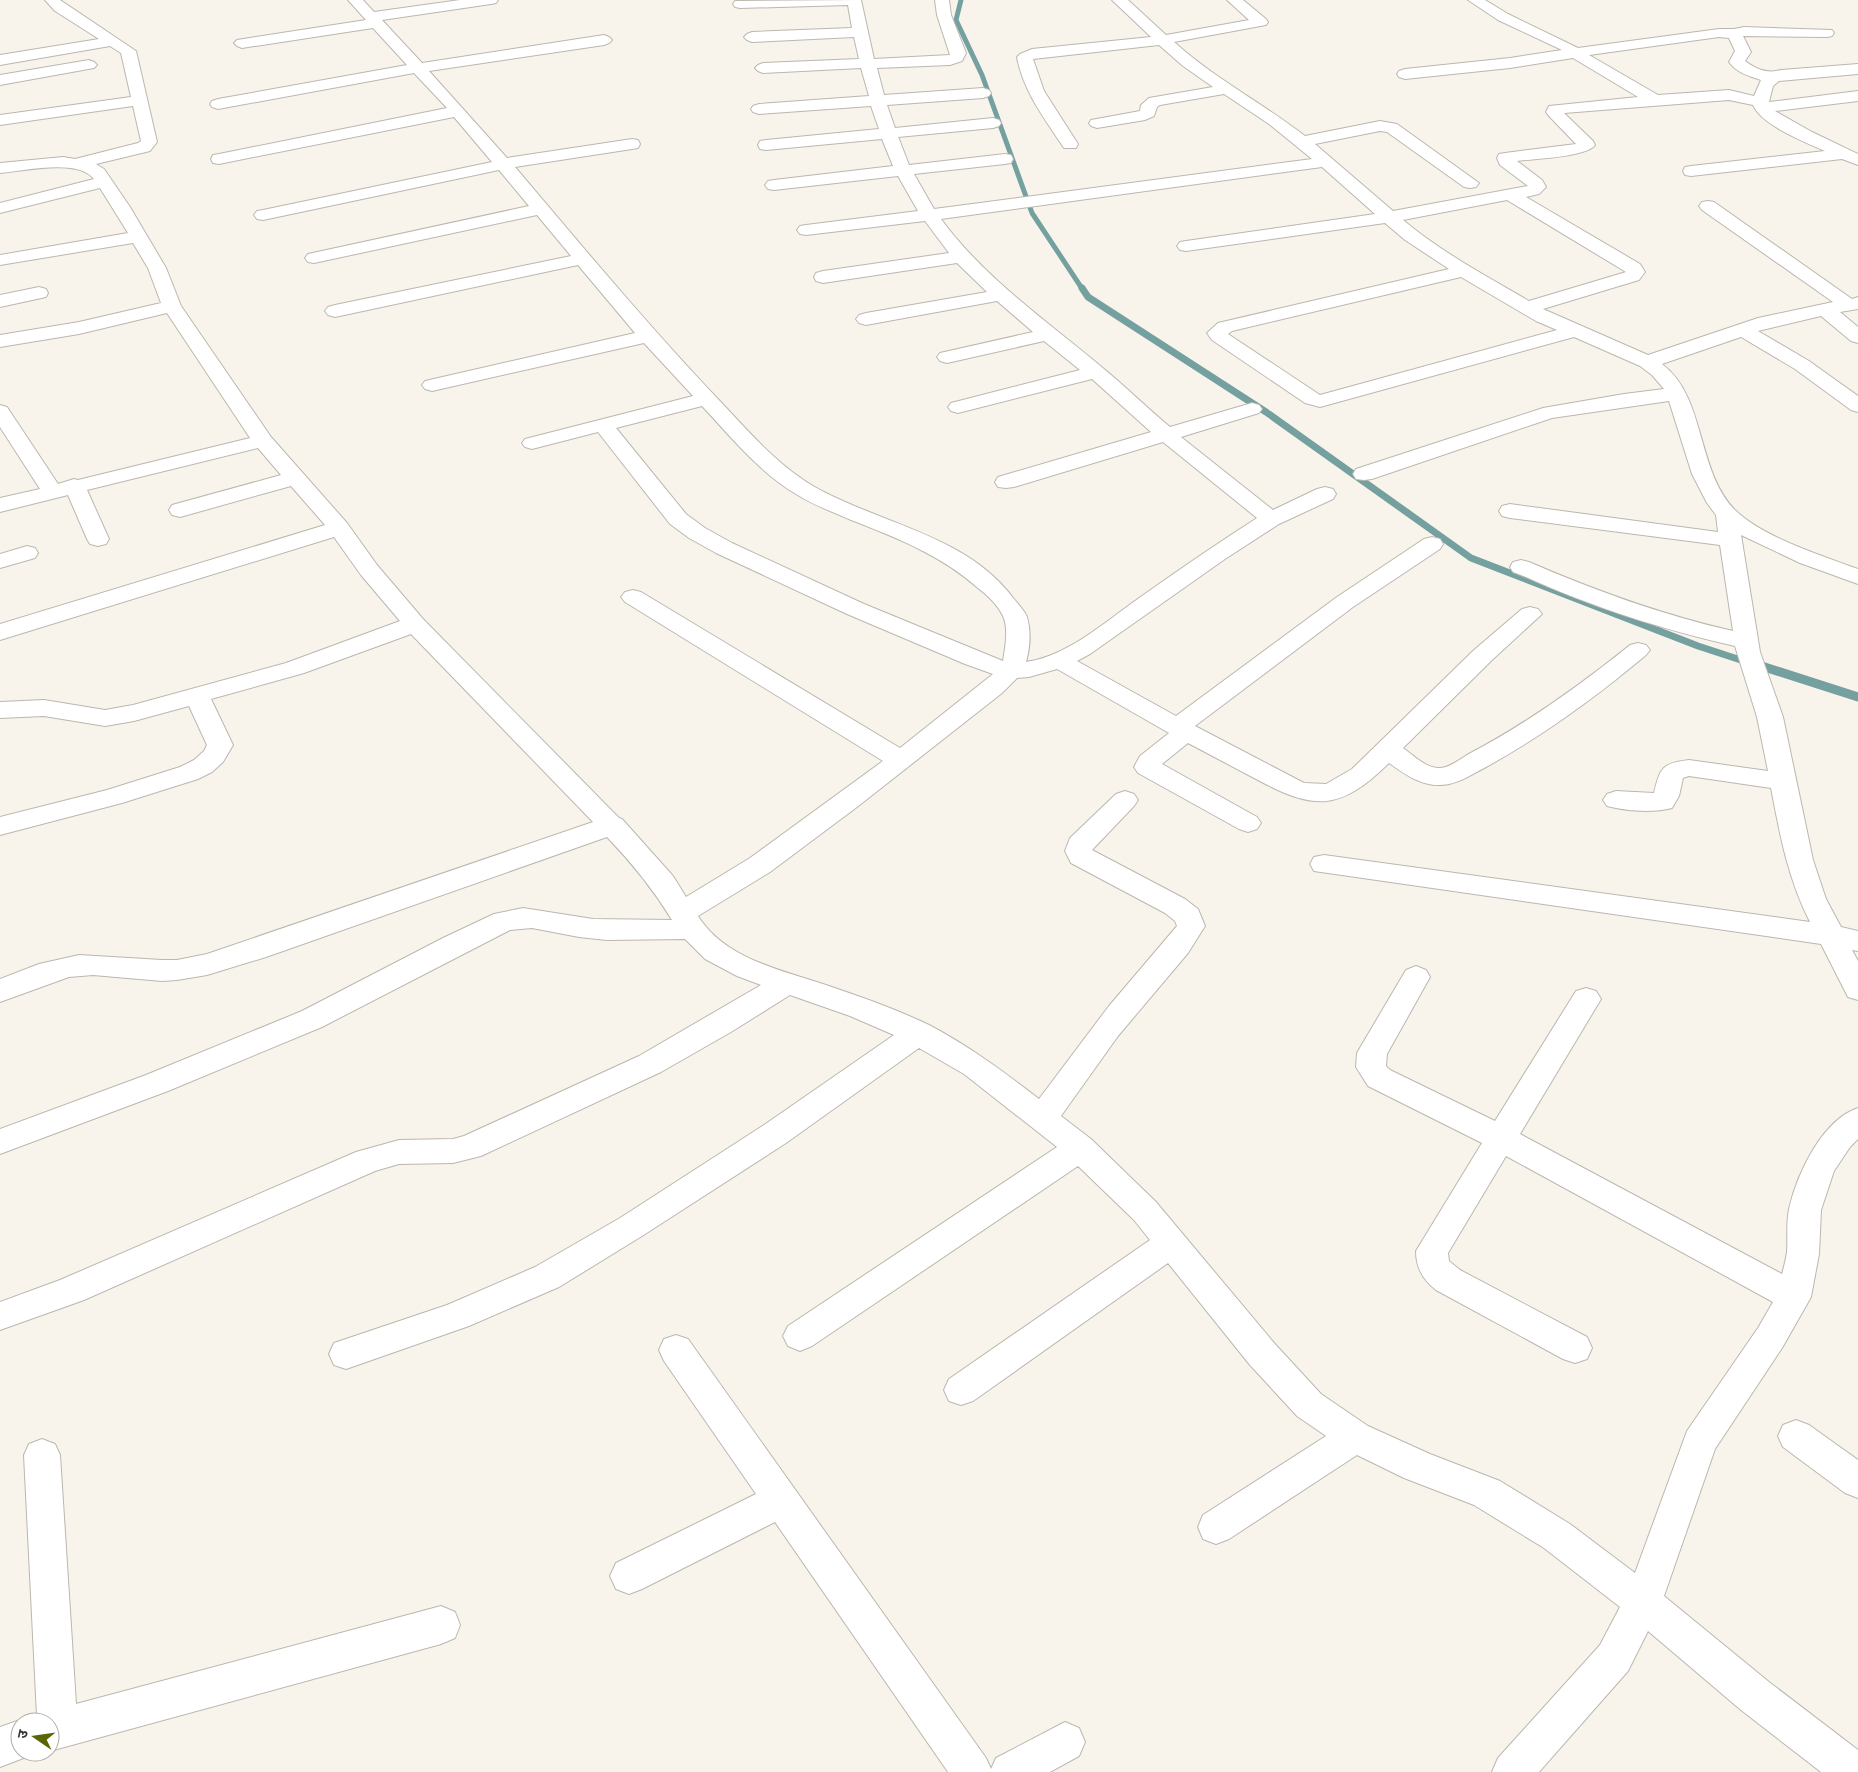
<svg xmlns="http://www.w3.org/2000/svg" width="1858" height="1772" viewBox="0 0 1858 1772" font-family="'Space Grotesk','Noto Sans Devanagari',sans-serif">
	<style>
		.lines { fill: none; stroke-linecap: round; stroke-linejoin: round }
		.stream-far2 { stroke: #74a0a0; stroke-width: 5 }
		.stream-far1 { stroke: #74a0a0; stroke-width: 7 }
		.stream { stroke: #74a0a0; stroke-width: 9 }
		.street-casing { stroke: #bbb7af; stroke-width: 2 }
		.street { fill: #fff; fill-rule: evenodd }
	</style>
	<rect width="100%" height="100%" fill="#f8f4ec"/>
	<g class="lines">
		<!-- stream-far2 -->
		<path class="stream-far2" d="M961,0L956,20L982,75L1032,213L1083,290"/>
		<!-- stream-far1 -->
		<path class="stream-far1" d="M1082,288L1088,297L1266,412L1471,558L1698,646L1753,664"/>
		<!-- stream -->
		<path class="stream" d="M1749,662L1858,697"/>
		<defs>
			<g id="street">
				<path d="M45,0H60L136,51L157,142L150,151L96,164L104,169L130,207L166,268L181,306L271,437L347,523L377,565L423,619L619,818L622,819L673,876L686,897L750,858L883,761L625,602L621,597L625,592L633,590L641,592L900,748L993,674L965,664L847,614L716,553L689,538L670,524L598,432L532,449L525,447L522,443L525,439L693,396L644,343L432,391L425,389L422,385L425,381L635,333L578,265L335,317L328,315L325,311L328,307L335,305L571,256L537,215L314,263L308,262L305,258L308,254L529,206L499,170L263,220L257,219L254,215L257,211L263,210L492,162L454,117L219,164L213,163L211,159L213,155L219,154L447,108L414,73L218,109L212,107L210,104L212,101L218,99L407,65L373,28L242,48L237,46L234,43L237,40L366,20L348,0H363L374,12L460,0H498L496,3L491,4L382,20L422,63L604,35L609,37L612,40L609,43L604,45L429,71L507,158L632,139L638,140L640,144L638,148L632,149L515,167C581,245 646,323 716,397C746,428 775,464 813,486C879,524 966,534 1014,599C1018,604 1025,611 1027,617C1031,631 1030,648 1026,662C1069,656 1107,620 1142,596C1180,569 1218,543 1257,518L1163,442L1014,487L1006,488L998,487L995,482L998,477L1151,432L1092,379L958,413L951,411L948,407L951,403L1080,370L1044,341L947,363L940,361L937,357L940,353L1033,332L997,301L866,325L859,323L856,319L859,315L866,313L987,292L957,263L823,283L816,281L814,277L816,273L823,271L949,253L925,221L806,235L800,234L797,230L800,226L806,225L918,211L898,176L774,190L768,189L765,185L768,181L774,180L893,166L882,139L766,150L760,149L758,145L760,141L766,140L879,129L871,106L759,114L753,112L751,109L753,106L759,104L869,96L861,68L763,73L758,71L755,68L758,65L763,63L859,59L854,37L752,42L747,40L744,37L747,34L752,32L852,28L848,5L740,8L735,7L733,4L735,1L861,0L874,59L950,55L937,15L935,0H949L951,15L966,53L962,61L950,65L877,68L884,95L983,88L989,90L991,93L989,96L983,98L887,105L895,128L993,118L999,120L1001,123L999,126L993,128L898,137L899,139L909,165L1005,154L1011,155L1013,159L1011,163L1005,164L914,174L934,209L1312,159L1269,124L1224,94L1160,105L1157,107L1154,116L1145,120L1097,128L1091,126L1089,123L1091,120L1140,111L1141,105L1149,98L1213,87L1183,66L1159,45L1033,59L1044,91L1078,144L1076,148H1064C1045,119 1023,91 1017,57L1020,54L1032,49L1151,37L1112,0H1128L1166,35L1249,20L1227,0H1243L1266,19L1268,22L1266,25L1174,42C1214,78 1262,103 1305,136L1380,121L1397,124L1479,183L1476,187L1470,188L1464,187L1387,132L1380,131L1315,144L1393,211L1528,186L1500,165L1497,158L1499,154L1505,153L1576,144L1548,115L1546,112L1549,106L1638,97L1573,58L1510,68L1405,79L1399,77L1397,74L1399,71L1405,69L1510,58L1562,50L1498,20L1468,0H1485L1508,14L1578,48L1719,29H1734L1744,27L1832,30L1834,33L1832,36L1827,37L1743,36L1751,52L1745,61C1756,69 1767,74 1781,70L1858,64V74L1779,81L1773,86L1769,102L1858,91V101L1775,111L1812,132L1858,154V165L1842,159L1691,176L1685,175L1683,171L1685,167L1691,166L1825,151C1805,142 1761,125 1753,105L1729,100L1564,113L1593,141L1595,145C1587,157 1533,159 1517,161L1542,180L1546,187L1539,194L1526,197L1640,264L1645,272L1639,280L1543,309L1648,355L1758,318L1833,302L1702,210L1699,206L1702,202L1708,201L1714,202L1852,299L1858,297V309L1840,312L1858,327V343L1851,341L1821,316L1758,331L1809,361L1858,396V412L1851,410L1795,369L1741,337L1662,364C1706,397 1696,469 1734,509C1760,536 1822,556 1858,569V584L1800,563L1741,535L1760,652L1783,717L1813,860L1826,899L1841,927L1858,931V951L1852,950L1858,961V1000L1848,997L1821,944L1314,871L1310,864L1314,857L1324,855L1810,922C1788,879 1780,835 1771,788L1689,776L1683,778L1679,796L1672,808C1653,813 1626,811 1607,806L1603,800L1607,794L1616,791L1654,793C1660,768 1662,763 1689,760L1768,771L1757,717L1735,646C1661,629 1595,608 1526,577L1513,572L1510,567L1513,562L1521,560L1529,562C1596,591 1662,615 1733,631L1720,545L1510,518L1502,516L1499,511L1502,506L1510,504L1718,532L1716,515L1707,503L1692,474L1669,401L1552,418L1372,479L1364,480L1356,479L1353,474L1356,469L1543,408L1624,394L1664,389L1652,375L1640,366L1574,337L1320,407L1305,403L1212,340L1207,333L1218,323L1449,269L1405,240L1385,223L1186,251L1180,250L1177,246L1180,242L1186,241L1375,214L1322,167L941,219C985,279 1047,321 1104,369C1126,387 1147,408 1170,427L1252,403L1259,405L1262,409L1259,413L1181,437L1273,510L1317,489L1325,487L1333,489L1336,494L1333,499L1279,524L1225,559L1090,654L1077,661L1176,716L1337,597L1424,539L1432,537L1440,539L1443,544L1440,549L1353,607L1195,726L1304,783L1326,784L1352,769L1474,650L1522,609L1530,607L1538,609L1542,614L1492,660L1403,748C1413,755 1427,769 1440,768C1449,768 1459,760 1467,755C1526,724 1578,687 1630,645L1638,643L1646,645L1650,650L1646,655C1596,697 1544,735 1486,767C1472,774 1457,785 1440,785C1421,786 1403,773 1389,763C1340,811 1315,811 1256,779C1233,767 1211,755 1188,743L1162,764L1257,817L1261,823L1257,829L1248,832L1239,829L1138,773L1134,767L1140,756L1169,733L1057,669L1029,677L1017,678L1002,693L857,807L770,872L698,916C725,959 781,970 826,985C861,997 896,1009 929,1025C969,1046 1004,1072 1039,1099L1109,1006L1177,926L1175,921L1165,913L1071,863L1065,851L1070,838L1116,794L1125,791L1134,794L1138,800L1134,806L1092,850L1185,899L1198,909L1205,926L1188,953L1118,1036L1061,1116L1091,1139L1156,1202L1274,1343L1321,1394L1368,1426L1430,1454L1500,1481L1570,1524L1635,1573L1687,1431L1758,1328L1773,1302L1506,1156L1448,1253L1449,1261L1460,1270L1587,1337L1592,1348L1587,1359L1575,1363L1563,1359L1436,1290C1423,1280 1416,1268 1416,1251L1482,1143L1368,1086L1356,1067L1357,1053L1406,970L1416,966L1426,970L1430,977L1387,1054L1386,1066L1390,1070L1495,1121L1576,991L1586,988L1596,991L1601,999L1520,1134L1782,1274C1784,1267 1786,1259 1787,1252C1788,1238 1786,1223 1789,1209C1797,1174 1822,1120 1858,1108V1139L1850,1147L1834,1171L1821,1210L1819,1254L1811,1297L1782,1348L1715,1449L1664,1596L1769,1682L1858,1750V1772H1821L1741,1710L1648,1631L1628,1671L1539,1772H1492L1498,1758L1600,1645L1620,1607L1544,1548L1474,1505L1404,1478L1357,1455L1229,1539L1216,1544L1203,1539L1198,1527L1203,1515L1326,1436L1297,1416L1250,1365L1168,1263L973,1401L961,1405L949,1401L944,1390L949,1379L1150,1240L1134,1220L1078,1166L812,1346L800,1351L788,1346L783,1336L788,1326L1057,1147L964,1074L919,1048L786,1143L642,1236L559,1287L469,1326L346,1369L334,1365L329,1354L334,1343L447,1305L535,1267L620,1218L764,1125L894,1035L850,1016L790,995L731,1032L661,1072L481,1156L453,1163L399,1164L375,1171L84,1300L0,1330V1302L60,1280L356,1152L399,1140L453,1139L464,1136L639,1056L761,985L737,976L705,959L685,939L607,940L579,937L532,928L510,930L322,1027L168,1091L0,1154V1129L146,1075L302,1011L443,938L494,914L523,908L593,919L672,920C653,889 632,863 607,837L266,957L207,975L177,980L162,981L93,975L69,977L0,1002V979L39,964L79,955L162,960H177L207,954L593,822L411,634L304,673L211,699L233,745L223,762L212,772L198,779L122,803L0,835V817L107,790L180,767L194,760L204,751L207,745L189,706L134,721L105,726L44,716L0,718V702L44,700L105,710L133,705L286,663L400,621L361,575L334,537L0,640V624L325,525L291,486L180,517L172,515L169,510L172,505L281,475L258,448L87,490L109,539L106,544L98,546L90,544L87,539L68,495L0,512V498L40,489L0,427V405L7,407L58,484L74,479L78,480L250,438L167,313L79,334L0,347V335L79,322L161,303L148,268L133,243L0,265V255L128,233L100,188L0,213V203L94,179C78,158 23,171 0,173V163L63,157L75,159L138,143L141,141L133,106L0,125V115L131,97L121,53L110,46L0,65V55L99,39L55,11ZM1719,37L1729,38L1735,51L1729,62C1737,73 1749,76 1761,80L1754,96L1729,90L1658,95L1589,55ZM1507,200L1626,272L1529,301C1486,276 1441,252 1403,220ZM1461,277L1536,321L1557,330L1320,395L1228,334L1232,331ZM702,406C731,437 759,472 796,494C813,505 833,512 851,520C897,538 941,555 978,588C987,595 998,605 1003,616C1009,629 1005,648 1003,661L864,604L732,543L705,528L686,514L616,428Z"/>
				<path d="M89,60L94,62L97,65L94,68L0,85V75Z"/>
				<path d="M39,287L46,289L48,293L46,297L0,307V295Z"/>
				<path d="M27,546L35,548L38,553L35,558L0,568V554Z"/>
				<path d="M676,1335L688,1339L986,1758L991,1769L996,1758L1065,1722L1079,1728L1085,1742L1079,1756L1050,1772H948L775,1522L642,1589L629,1594L616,1589L610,1576L616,1563L756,1494L664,1361L659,1350L664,1339Z"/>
				<path d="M1796,1420L1809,1425L1858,1460V1498L1845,1493L1783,1447L1778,1436L1783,1425Z"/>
				<path d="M42,1439L55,1444L60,1455L76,1704L441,1606L455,1612L460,1625L455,1638L441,1644L50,1751V1722H34L37,1716L24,1455L29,1444Z"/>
				<path d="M20,1720L25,1722H20V1752H35L34,1754L0,1767V1727Z"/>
			</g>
		</defs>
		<!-- street casing -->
		<use href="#street" class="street-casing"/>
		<!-- street -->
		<use href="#street" class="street"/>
	</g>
	<!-- north arrow -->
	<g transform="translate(35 1737) rotate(283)"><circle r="24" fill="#ffffff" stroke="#aeadac"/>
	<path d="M0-4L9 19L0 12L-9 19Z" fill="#5c6504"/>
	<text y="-8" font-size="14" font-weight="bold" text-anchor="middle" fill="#34322f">उ</text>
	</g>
</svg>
